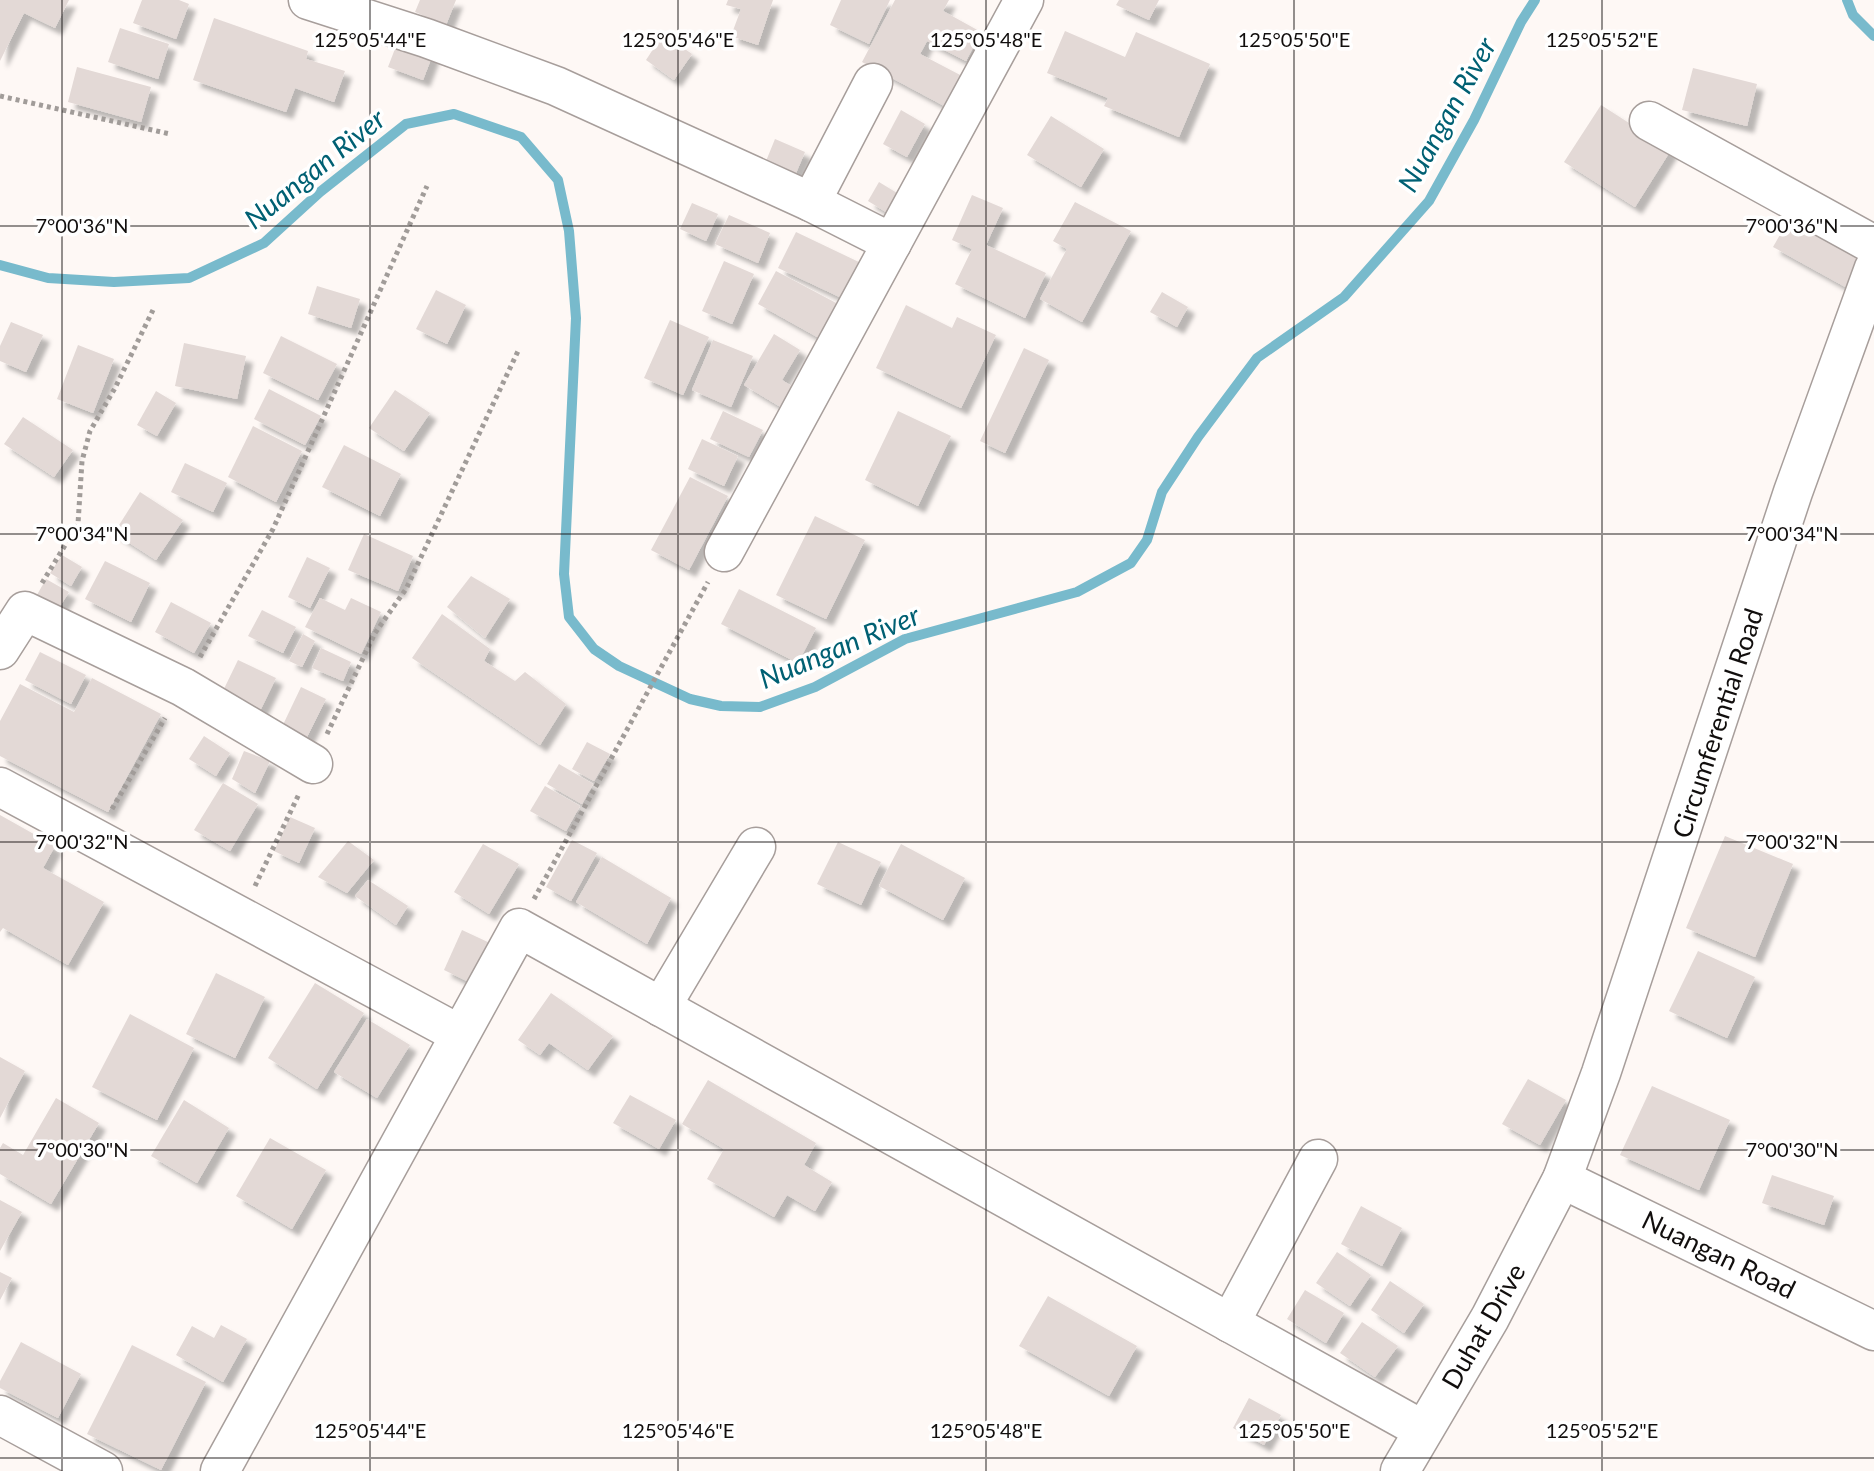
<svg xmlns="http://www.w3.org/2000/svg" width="1874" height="1471" viewBox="0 0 1874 1471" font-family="Lato,sans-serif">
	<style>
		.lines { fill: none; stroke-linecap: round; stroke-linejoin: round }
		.stream { stroke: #78bacc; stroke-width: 10 }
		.building { fill: #e3d9d6; filter: url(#shadow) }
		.minor-casing { stroke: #a79e9b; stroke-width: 41 }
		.path { stroke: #a19c99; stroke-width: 5; stroke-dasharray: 4 4; stroke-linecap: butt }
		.minor { stroke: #fff; stroke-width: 38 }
		.ticks { fill: none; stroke: #110e0d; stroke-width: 2; stroke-opacity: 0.45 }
		.labels { text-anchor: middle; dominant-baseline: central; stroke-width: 7; stroke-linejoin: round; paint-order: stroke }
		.street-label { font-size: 26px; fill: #110e0d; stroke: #fff }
		.water-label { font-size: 28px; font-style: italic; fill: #006073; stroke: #fff }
		.ticks-label { font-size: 20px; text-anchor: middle; fill: #110e0d; stroke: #fff; stroke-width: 7; stroke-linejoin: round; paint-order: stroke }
	</style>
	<defs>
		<filter id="shadow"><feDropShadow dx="7" dy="7" stdDeviation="2" flood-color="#0004"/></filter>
	</defs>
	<rect width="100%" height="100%" fill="#fef8f5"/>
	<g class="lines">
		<!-- stream -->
		<g class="stream">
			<path d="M1847,0L1853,15L1874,36"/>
			<path d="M0,265L48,278L114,282L189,278L264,243L320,192L406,124L454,114L521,137L558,180L569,231L576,318L564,574L569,617L594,649L619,666L690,699L721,706L760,707L815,687L905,639L1077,592L1131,563L1147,540L1162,492L1198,437L1257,358L1344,297L1429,201L1474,120L1521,22L1535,0"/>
		</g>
	</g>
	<!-- building -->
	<g class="building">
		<path d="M0,0H69L55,28L24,13L0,61Z"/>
		<path d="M142,0H179L189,4L176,39L133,23Z"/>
		<path d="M420,0H456L446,25L415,12Z"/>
		<path d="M728,0H773L758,45L731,36L741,9L726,5Z"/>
		<path d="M841,0H890L869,44L830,25Z"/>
		<path d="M895,0H949L943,11L981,32L966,61L927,41L920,54L964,77L948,108L862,62Z"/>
		<path d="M1119,0H1159L1149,20L1116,5Z"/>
		<path d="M214,18L308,51L306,59L345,71L334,102L295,88L286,112L193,80Z"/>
		<path d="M120,28L169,44L158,79L108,62Z"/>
		<path d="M1065,31L1125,57L1136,32L1210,64L1179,137L1104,106L1108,98L1047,73Z"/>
		<path d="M663,34L692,54L674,80L646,60Z"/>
		<path d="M398,41L433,54L423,80L388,67Z"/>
		<path d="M77,67L151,87L141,122L68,102Z"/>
		<path d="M1693,68L1757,84L1747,126L1682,110Z"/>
		<path d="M1601,105L1671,150L1635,207L1564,162Z"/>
		<path d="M901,110L925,124L907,157L883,144Z"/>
		<path d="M1051,116L1104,149L1081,187L1027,155Z"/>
		<path d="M775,139L805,152L793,180L764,166Z"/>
		<path d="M879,182L897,193L886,212L868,201Z"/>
		<path d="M972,195L1003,208L986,245L1046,273L1025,318L955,284L972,249L952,240Z"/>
		<path d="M1075,202L1131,231L1082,322L1040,299L1067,249L1053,241Z"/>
		<path d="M692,203L718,214L706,241L680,229Z"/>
		<path d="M1793,212L1869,254L1849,289L1773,247Z"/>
		<path d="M729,215L770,233L758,263L715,244Z"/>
		<path d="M796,232L863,264L846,300L778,268Z"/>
		<path d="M724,261L754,274L732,324L702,311Z"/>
		<path d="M776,271L838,304L819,338L758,304Z"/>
		<path d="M317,286L360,299L351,328L308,314Z"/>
		<path d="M436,290L466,305L447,344L416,329Z"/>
		<path d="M1162,292L1188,307L1177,327L1150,312Z"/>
		<path d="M906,305L952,328L957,317L996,335L961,408L876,368Z"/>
		<path d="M670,320L709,337L683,395L644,378Z"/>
		<path d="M11,322L43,335L26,372L0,361V346Z"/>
		<path d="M774,334L800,350L782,380L796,389L784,409L744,385Z"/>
		<path d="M281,336L337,364L318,400L263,373Z"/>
		<path d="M713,340L753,356L731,407L692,390Z"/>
		<path d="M184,343L246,356L237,399L175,386Z"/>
		<path d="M78,345L114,359L93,413L57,399Z"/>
		<path d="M1024,348L1049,360L1005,453L980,441Z"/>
		<path d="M269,389L321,416L305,445L254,419Z"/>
		<path d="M395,390L430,413L404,451L369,428Z"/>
		<path d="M156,391L176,403L157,436L137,425Z"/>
		<path d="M723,411L763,430L749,457L710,439Z"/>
		<path d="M898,411L951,436L918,506L865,480Z"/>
		<path d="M23,417L73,450L54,477L4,444Z"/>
		<path d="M253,426L302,451L276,502L228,477Z"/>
		<path d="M702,439L738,456L724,486L688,469Z"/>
		<path d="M344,445L401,474L380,516L322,487Z"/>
		<path d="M185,463L227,483L213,512L171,492Z"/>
		<path d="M690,477L728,496L689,570L651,550Z"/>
		<path d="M140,492L183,520L156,560L114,533Z"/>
		<path d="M815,516L865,540L826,619L776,595Z"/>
		<path d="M364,534L413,556L398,591L348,570Z"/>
		<path d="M62,555L82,567L71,586L50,573Z"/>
		<path d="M307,557L330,568L310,608L288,597Z"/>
		<path d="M105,561L150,583L131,622L85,599Z"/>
		<path d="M471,576L510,599L485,638L447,607Z"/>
		<path d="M46,579L69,592L50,622L29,609Z"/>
		<path d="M739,589L816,628L798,663L721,624Z"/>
		<path d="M320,598L345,610L351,598L381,612L361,654L305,627Z"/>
		<path d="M171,602L211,623L194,653L155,632Z"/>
		<path d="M262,610L296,627L283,653L248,636Z"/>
		<path d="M442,614L490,649L484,661L515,681L525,672L566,704L540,745L412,658Z"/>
		<path d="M303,634L315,641L302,667L289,661Z"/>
		<path d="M321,648L351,662L343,681L312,668Z"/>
		<path d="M40,652L86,675L71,704L25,680Z"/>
		<path d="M238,660L276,678L258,715L220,697Z"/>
		<path d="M92,678L161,714L108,812L0,756V721L20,684L74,712Z"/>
		<path d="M301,687L326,699L304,743L280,731Z"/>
		<path d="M204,736L230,753L216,776L189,759Z"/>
		<path d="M587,742L610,754L594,781L572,769Z"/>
		<path d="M244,751L270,761L255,793L232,779Z"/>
		<path d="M559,764L593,784L582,804L547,784Z"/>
		<path d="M223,783L258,804L230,851L194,830Z"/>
		<path d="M545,786L580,806L566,831L530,811Z"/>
		<path d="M0,815L55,846L43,868L104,902L68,965L3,928L0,932Z"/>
		<path d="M290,817L315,828L299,863L274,851Z"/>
		<path d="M1725,836L1793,864L1755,957L1686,928Z"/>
		<path d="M572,840L597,853L571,901L546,887Z"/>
		<path d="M348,841L374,860L347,893L318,877Z"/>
		<path d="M838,842L881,862L861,905L817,884Z"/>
		<path d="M483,844L519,864L489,914L454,892Z"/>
		<path d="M901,844L965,878L943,920L879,886Z"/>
		<path d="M602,857L671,898L647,944L576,902Z"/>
		<path d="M368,880L408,906L396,925L355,896Z"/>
		<path d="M462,930L492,944L471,983L444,970Z"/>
		<path d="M1698,951L1755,977L1727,1038L1669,1011Z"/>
		<path d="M216,973L265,997L235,1058L186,1034Z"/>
		<path d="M315,983L364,1013L317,1089L268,1058Z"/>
		<path d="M551,993L613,1036L588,1070L549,1043L540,1055L518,1040Z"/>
		<path d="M130,1014L194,1048L157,1120L92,1087Z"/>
		<path d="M367,1019L410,1045L377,1098L334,1072Z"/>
		<path d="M0,1057L25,1071L0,1118Z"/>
		<path d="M1528,1079L1566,1100L1540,1145L1502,1124Z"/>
		<path d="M708,1080L816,1143L804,1165L832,1182L815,1211L787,1195L774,1217L707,1179L724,1149L682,1124Z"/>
		<path d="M1652,1086L1730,1120L1699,1190L1620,1155Z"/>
		<path d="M630,1095L676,1120L659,1149L613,1123Z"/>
		<path d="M56,1098L99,1123L51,1204L0,1174V1148L3,1143L23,1155Z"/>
		<path d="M184,1100L229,1128L197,1183L151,1156Z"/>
		<path d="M270,1138L326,1170L292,1229L236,1196Z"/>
		<path d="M1772,1175L1834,1196L1824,1225L1762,1203Z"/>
		<path d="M0,1200L22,1212L0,1251Z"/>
		<path d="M1361,1206L1402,1228L1382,1266L1341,1244Z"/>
		<path d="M1337,1252L1371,1275L1350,1306L1316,1283Z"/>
		<path d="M0,1272L12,1278L0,1300Z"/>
		<path d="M1390,1281L1424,1304L1404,1333L1371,1310Z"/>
		<path d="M1305,1290L1344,1313L1326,1343L1287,1319Z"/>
		<path d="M1048,1296L1137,1346L1109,1396L1019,1346Z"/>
		<path d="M1362,1322L1398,1346L1375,1377L1340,1353Z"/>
		<path d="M221,1325L247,1339L223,1382L176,1355L192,1326L214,1338Z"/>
		<path d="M21,1342L81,1374L58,1418L0,1388V1381Z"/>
		<path d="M132,1345L206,1382L161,1470L87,1434Z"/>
		<path d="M1249,1398L1281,1415L1264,1445L1233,1428Z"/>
	</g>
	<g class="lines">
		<defs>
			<g id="minor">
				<path d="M308,0L426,38L556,86L811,202L892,243"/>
				<path d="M1649,121L1874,245"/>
				<path d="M811,202L873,83"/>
				<path d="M724,552L1024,0"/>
				<path d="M0,650L25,611L183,687L313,764"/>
				<path d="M0,787L459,1034"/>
				<path d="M661,1007L756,847"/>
				<path d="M1562,1179L1874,1331"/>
				<path d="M1230,1323L1318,1159"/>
				<path d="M0,1415L103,1471"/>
				<path d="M220,1471L519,928L1423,1430"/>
				<path d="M1400,1471L1490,1318L1562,1179L1601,1073L1793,492L1874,268"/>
			</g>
		</defs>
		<!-- minor casing -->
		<use href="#minor" class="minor-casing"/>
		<!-- path -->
		<g class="path">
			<path d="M0,96L170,134"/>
			<path d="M42,583L78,524L82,461L90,431L115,388L153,310"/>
			<path d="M200,657L273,529L427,186"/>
			<path d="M327,734L375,633L406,589L519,349"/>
			<path d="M112,809L165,718"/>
			<path d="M255,886L299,794"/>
			<path d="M534,899L708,582"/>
		</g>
		<!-- minor -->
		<use href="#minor" class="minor"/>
	</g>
	<!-- ticks -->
	<path class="ticks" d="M62,0V1471M370,0V1471M678,0V1471M986,0V1471M1294,0V1471M1602,0V1471M0,226H1874M0,534H1874M0,842H1874M0,1150H1874M0,1458H1874"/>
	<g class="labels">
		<!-- street labels -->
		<g class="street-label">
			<text transform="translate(1717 723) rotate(-72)">Circumferential Road</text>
			<text transform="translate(1719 1254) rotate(26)">Nuangan Road</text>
			<text transform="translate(1483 1326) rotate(-60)">Duhat Drive</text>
		</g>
		<!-- water labels -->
		<g class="water-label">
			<text transform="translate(1446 114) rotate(-61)">Nuangan River</text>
			<text transform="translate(314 168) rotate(-39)">Nuangan River</text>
			<text transform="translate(839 646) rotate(-23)">Nuangan River</text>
		</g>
	</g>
	<g class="ticks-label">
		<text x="370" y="47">125°05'44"E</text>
		<text x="678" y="47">125°05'46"E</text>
		<text x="986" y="47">125°05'48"E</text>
		<text x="1294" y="47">125°05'50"E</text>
		<text x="1602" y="47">125°05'52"E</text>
		<text x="82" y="233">7°00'36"N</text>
		<text x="1792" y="233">7°00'36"N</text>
		<text x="82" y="541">7°00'34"N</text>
		<text x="1792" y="541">7°00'34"N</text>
		<text x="82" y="849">7°00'32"N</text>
		<text x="1792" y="849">7°00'32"N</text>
		<text x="82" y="1157">7°00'30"N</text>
		<text x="1792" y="1157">7°00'30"N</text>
		<text x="370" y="1438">125°05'44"E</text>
		<text x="678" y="1438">125°05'46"E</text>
		<text x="986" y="1438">125°05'48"E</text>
		<text x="1294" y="1438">125°05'50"E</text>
		<text x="1602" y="1438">125°05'52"E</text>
	</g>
</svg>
